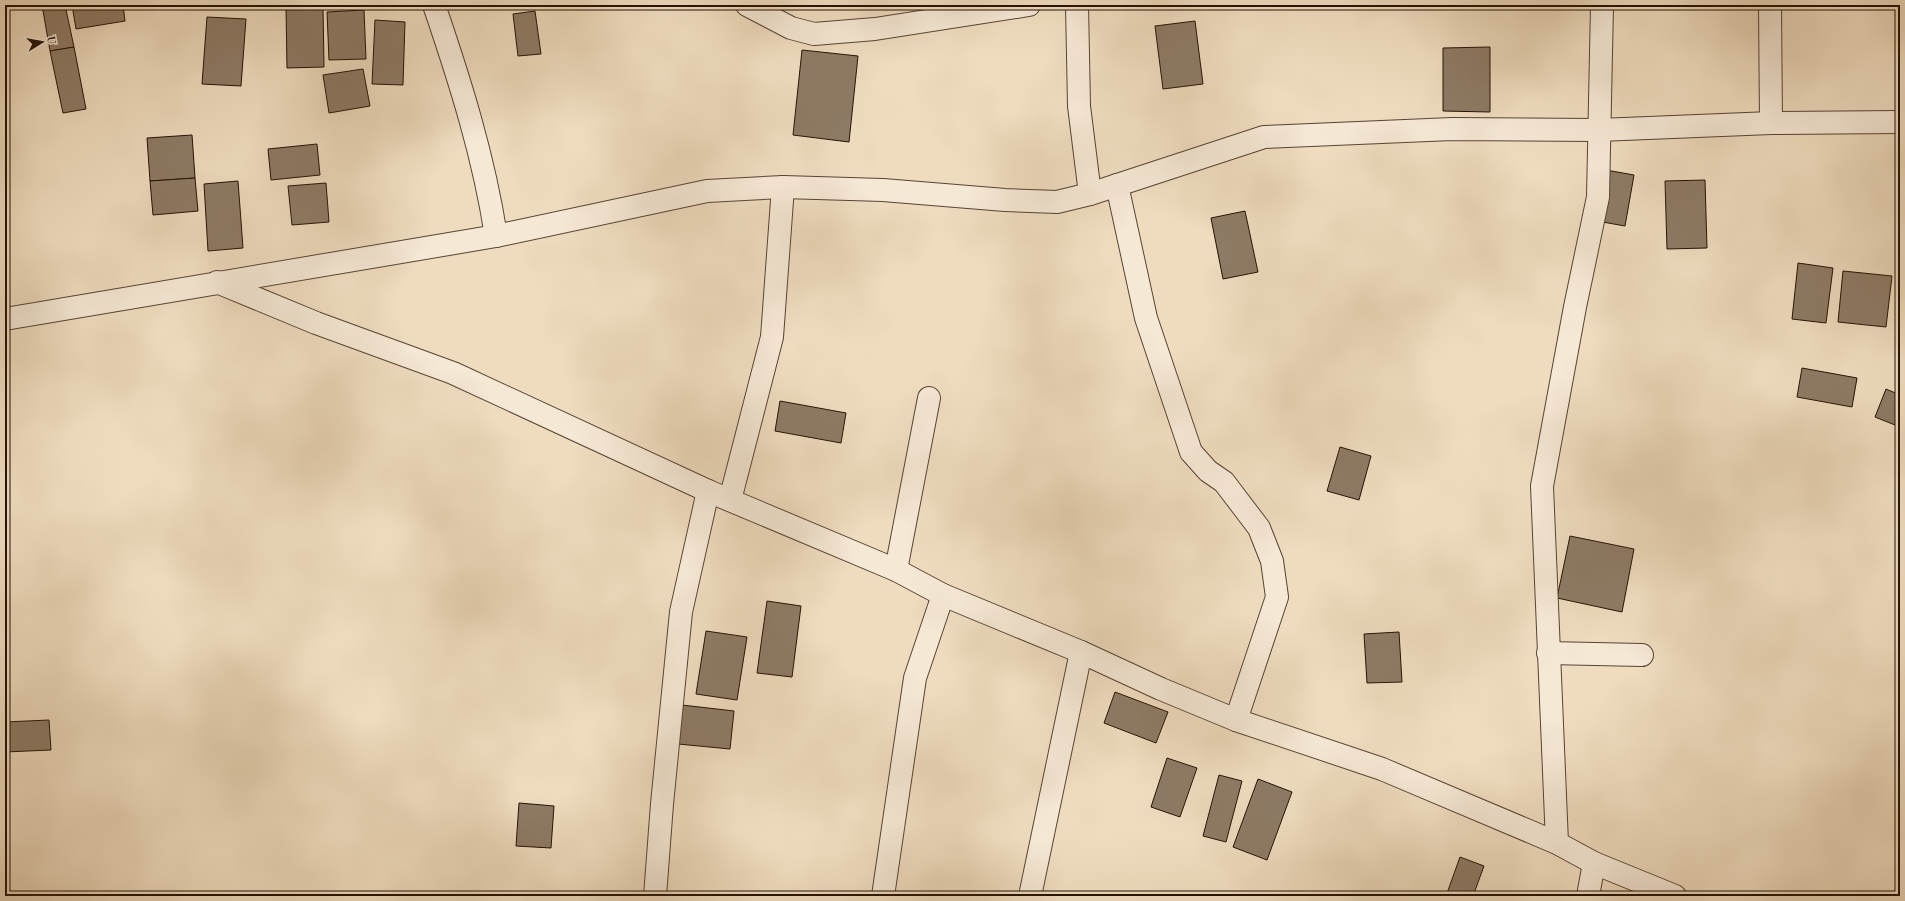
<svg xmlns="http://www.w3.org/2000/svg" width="1905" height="901" viewBox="0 0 1905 901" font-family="'Old Standard TT',serif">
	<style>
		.building { fill: #8e7b66; stroke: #241205 }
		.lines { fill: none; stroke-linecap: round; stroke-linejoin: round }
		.minor-casing { stroke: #574434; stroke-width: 24 }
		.minor { stroke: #f5e8d5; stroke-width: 22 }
	</style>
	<rect width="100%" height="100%" fill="#efdcbf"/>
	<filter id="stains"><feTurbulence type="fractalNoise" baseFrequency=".005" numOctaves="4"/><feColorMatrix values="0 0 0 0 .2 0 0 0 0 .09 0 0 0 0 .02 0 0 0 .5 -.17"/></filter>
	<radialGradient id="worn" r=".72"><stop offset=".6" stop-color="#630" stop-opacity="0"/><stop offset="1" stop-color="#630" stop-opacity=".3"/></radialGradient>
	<!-- building -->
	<g class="building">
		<path d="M42,5H65L74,47L50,51Z"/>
		<path d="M72,5H123L125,21L76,29Z"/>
		<path d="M323,7L324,67L287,68L286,8Z"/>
		<path d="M364,10L366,59L329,60L327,12Z"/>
		<path d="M535,11L541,54L518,56L513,14Z"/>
		<path d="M207,17L246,19L241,86L202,84Z"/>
		<path d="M375,20L405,22L403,85L372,84Z"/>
		<path d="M1195,21L1203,84L1163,89L1155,26Z"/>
		<path d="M74,47L86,109L63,113L50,51Z"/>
		<path d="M1490,47V112L1443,111V48Z"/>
		<path d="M802,50L858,56L849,142L793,135Z"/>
		<path d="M363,69L370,106L329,113L323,75Z"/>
		<path d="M192,135L195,178L150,181L147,138Z"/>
		<path d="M317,144L320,175L271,180L268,149Z"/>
		<path d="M1606,170L1634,175L1625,226L1597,221Z"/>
		<path d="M195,178L198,211L153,215L150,181Z"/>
		<path d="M1705,180L1707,248L1667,249L1665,181Z"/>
		<path d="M238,181L243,248L208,251L204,184Z"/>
		<path d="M326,183L329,222L292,225L288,186Z"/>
		<path d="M1245,211L1258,272L1223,279L1211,218Z"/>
		<path d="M5,252L8,278H5Z"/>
		<path d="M1798,263L1833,268L1826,323L1792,319Z"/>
		<path d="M1843,271L1892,276L1886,327L1838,322Z"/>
		<path d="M1802,368L1857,378L1852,407L1797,397Z"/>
		<path d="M1886,389L1900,395V427L1875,417Z"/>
		<path d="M780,401L846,413L841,443L775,431Z"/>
		<path d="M1340,447L1371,456L1359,500L1327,491Z"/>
		<path d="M1570,536L1634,549L1622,612L1557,598Z"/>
		<path d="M767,601L801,606L792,677L757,673Z"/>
		<path d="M706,631L747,637L737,700L696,694Z"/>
		<path d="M1399,632L1402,682L1367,683L1364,634Z"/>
		<path d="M1115,692L1168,712L1156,743L1104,723Z"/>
		<path d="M682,705L734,711L730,749L678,744Z"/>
		<path d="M49,720L51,750L5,752V722Z"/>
		<path d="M1167,758L1197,768L1180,817L1151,807Z"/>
		<path d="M1219,775L1242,781L1226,842L1203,836Z"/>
		<path d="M1258,779L1292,792L1267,860L1233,847Z"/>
		<path d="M519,803L554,806L551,848L516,846Z"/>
		<path d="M1460,857L1484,866L1473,896H1446Z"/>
	</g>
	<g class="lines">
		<defs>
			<g id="minor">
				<path d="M434,5C460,81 484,157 496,236"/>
				<path d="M747,5L791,28L814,34L875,29L1029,5"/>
				<path d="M1077,5L1079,106L1090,194"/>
				<path d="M1770,5L1771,123"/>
				<path d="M1117,185L1146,318L1191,452L1208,471L1224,482L1259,528L1272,561L1277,597L1236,720"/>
				<path d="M217,282L316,323L453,373L708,491L896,570L943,595L1081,652L1161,689L1236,720L1382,769L1557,843L1594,863L1675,896"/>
				<path d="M5,319L496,236L707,191L783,187L883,190L1005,200L1057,202L1090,194L1264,137L1452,129L1599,130L1771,123L1900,122"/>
				<path d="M730,500L772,337L783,187"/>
				<path d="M896,570L929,398"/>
				<path d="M1548,653L1642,655"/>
				<path d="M1557,843L1542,486L1575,307L1598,197L1602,5"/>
				<path d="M655,896L662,804L681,612L708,491"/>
				<path d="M883,896L915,678L943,595"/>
				<path d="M1030,896L1081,652"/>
				<path d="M1588,896L1594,863"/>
			</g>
		</defs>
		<!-- minor casing -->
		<use href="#minor" class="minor-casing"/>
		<!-- minor -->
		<use href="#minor" class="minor"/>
	</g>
	<!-- margin -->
	<rect width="1905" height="901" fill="none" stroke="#efdcbf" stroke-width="20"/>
	<rect x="6" y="6" width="1893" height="889" fill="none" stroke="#241205" stroke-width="2"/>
	<rect x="10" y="10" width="1885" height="881" fill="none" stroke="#241205"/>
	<!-- north arrow -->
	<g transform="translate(42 42) rotate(79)" stroke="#f5e8d5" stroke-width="3" paint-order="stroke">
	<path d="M0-3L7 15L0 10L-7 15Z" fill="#241205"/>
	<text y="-6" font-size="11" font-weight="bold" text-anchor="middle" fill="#241205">U</text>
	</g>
	<rect width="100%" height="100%" filter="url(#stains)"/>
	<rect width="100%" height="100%" fill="url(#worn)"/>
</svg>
